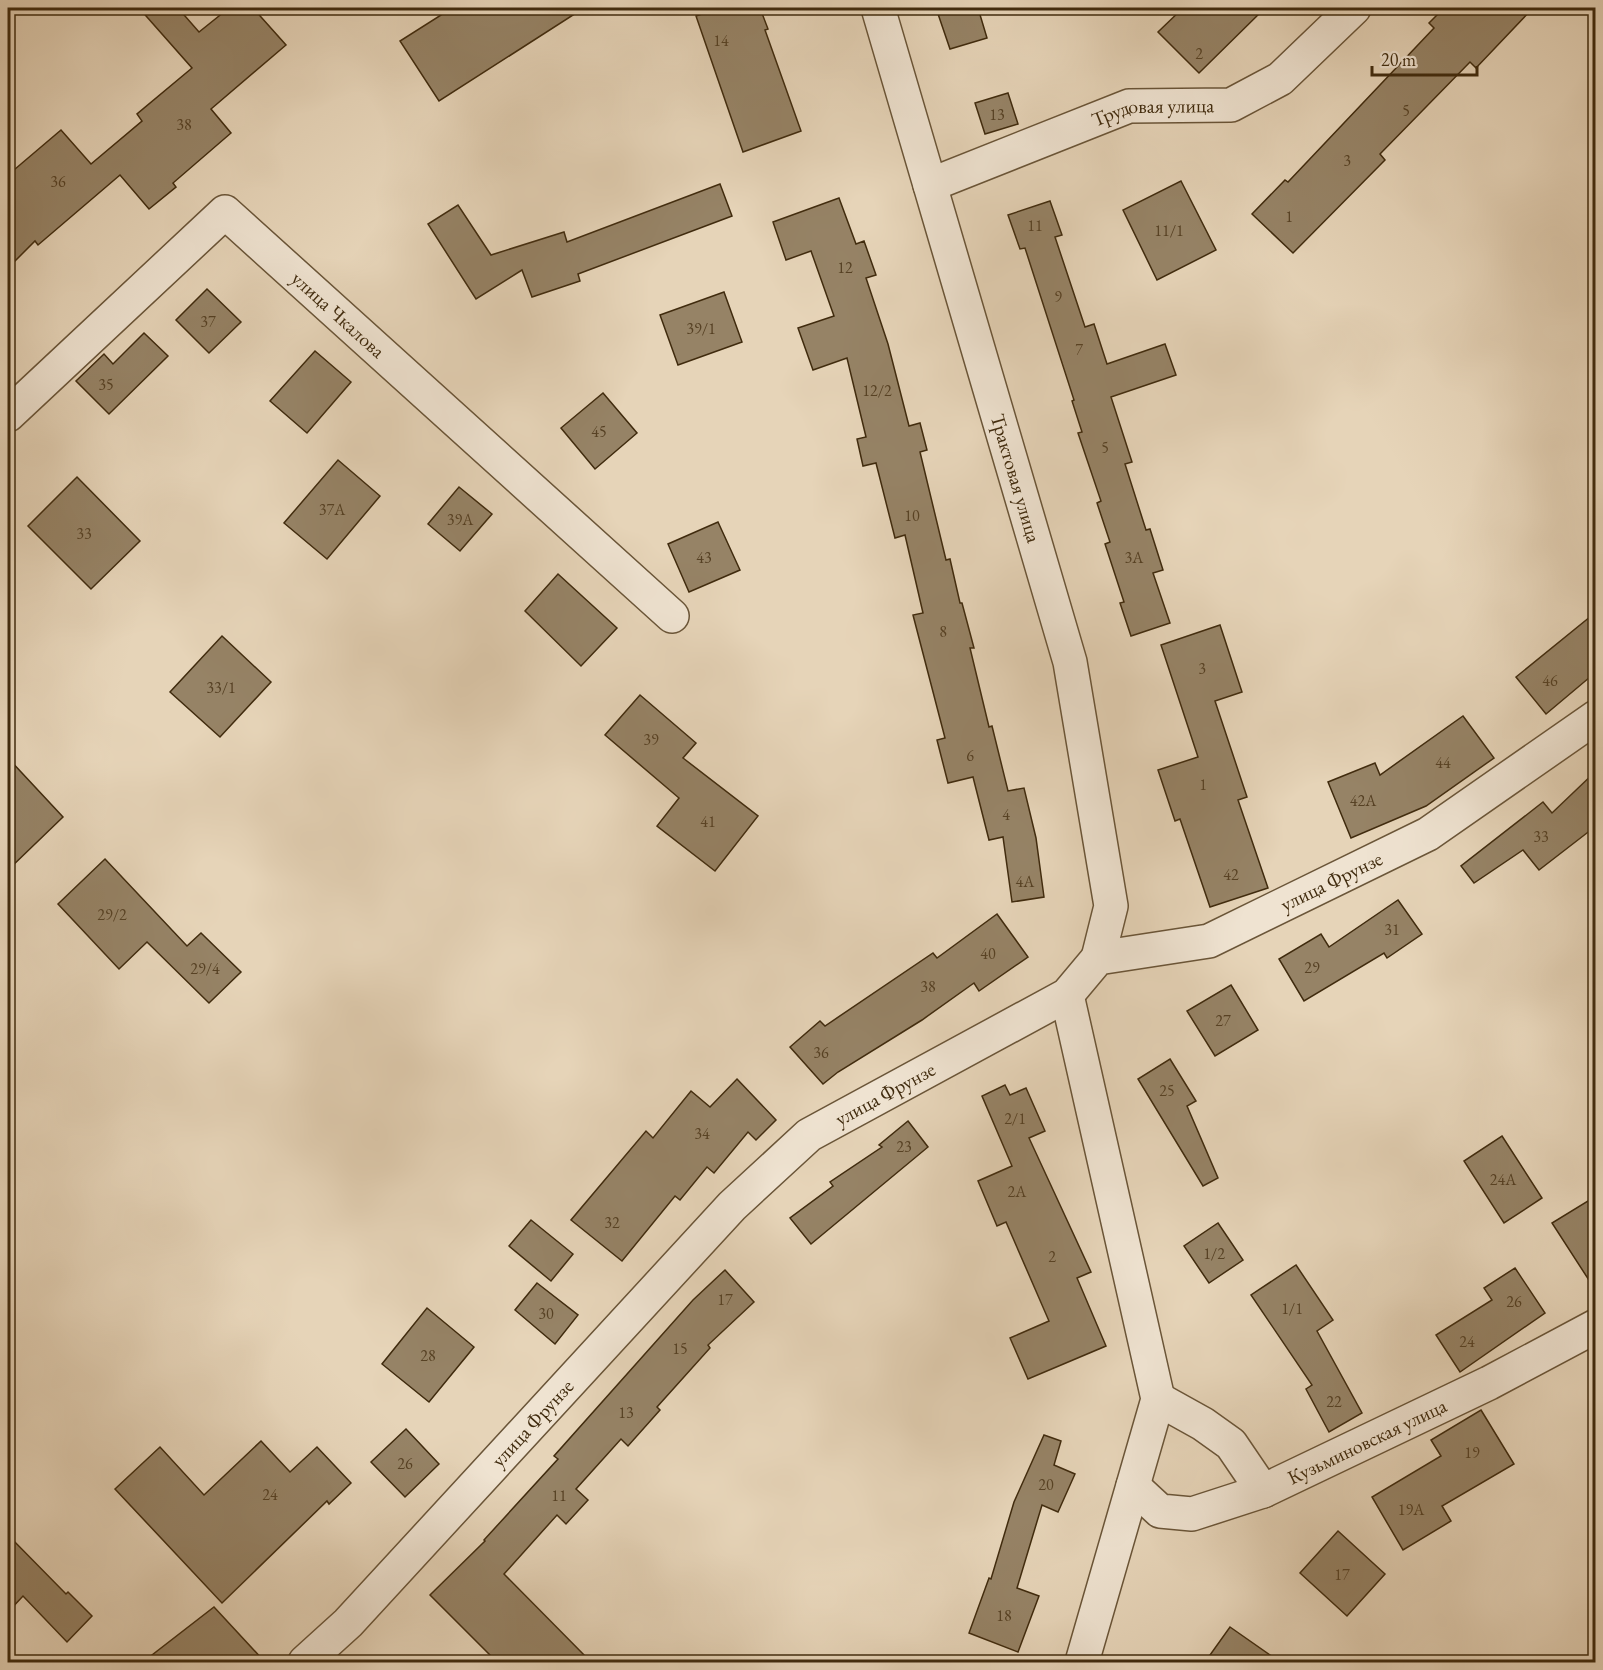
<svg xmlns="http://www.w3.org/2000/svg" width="1603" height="1670" viewBox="0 0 1603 1670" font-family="'EB Garamond',serif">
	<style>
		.building { fill: #968366; stroke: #402b0e; stroke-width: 1.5 }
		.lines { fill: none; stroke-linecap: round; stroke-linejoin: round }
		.minor-casing { stroke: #6a5538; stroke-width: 36 }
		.minor { stroke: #efe3d1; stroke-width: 33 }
		.labels { text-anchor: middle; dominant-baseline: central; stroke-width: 4.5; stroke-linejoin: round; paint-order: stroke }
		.number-label { font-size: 16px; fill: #564124 }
		.street-label { font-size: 20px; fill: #402b0e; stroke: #efe3d1 }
	</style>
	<rect width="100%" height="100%" fill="#e6d4b8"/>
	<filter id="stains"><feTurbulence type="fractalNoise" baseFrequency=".00333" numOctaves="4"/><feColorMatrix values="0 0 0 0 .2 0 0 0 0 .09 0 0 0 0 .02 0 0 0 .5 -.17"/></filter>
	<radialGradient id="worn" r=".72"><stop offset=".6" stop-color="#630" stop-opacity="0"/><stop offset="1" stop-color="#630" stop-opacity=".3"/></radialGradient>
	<!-- building -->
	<g class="building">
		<path d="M139,8H178L199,32L229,8H253L286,45L211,109L231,133L173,183L176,187L149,209L120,175L38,245L35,241L8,268V175L61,130L91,164L142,121L137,114L192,68Z"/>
		<path d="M452,8H584L439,101L400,41Z"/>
		<path d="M720,8H760L768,29L765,30L801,131L743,152L696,16Z"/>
		<path d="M936,8H978L987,38L950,49Z"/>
		<path d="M1183,8H1265L1199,73L1158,32Z"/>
		<path d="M1444,8H1533L1476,68L1470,62L1380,154L1385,160L1293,253L1252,214L1285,180L1288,182L1434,28L1429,23Z"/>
		<path d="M1008,93L1018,124L985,134L975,103Z"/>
		<path d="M1181,181L1216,250L1157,280L1123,210Z"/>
		<path d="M720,184L732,216L578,274L580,281L532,297L522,270L476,299L428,224L458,205L491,255L564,232L567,242Z"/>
		<path d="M839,198L856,244L864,241L876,275L866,278L888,344L909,426L920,423L927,450L920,452L946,560L950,559L960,603H962L974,648H970L989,727L992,726L1008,791L1024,788L1036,838L1044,897L1012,902L1003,837L989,840L973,777L948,783L937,740L945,738L913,615L923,613L905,535L895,538L876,463L863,466L857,439L866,437L847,358L813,370L798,328L834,316L811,251L786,260L773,222Z"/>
		<path d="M1050,201L1062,235L1055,237L1085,327L1094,324L1107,364L1165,344L1176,375L1111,397L1132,462L1125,464L1146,530L1150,529L1163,570L1153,573L1170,623L1131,636L1120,603L1124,602L1105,544L1110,542L1097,503L1101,501L1078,433L1082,432L1072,401L1074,400L1025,248L1020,249L1008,215Z"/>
		<path d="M207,289L241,322L209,353L176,320Z"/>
		<path d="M724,292L742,342L678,365L660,315Z"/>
		<path d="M144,333L168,356L109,414L76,381L104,354L113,364Z"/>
		<path d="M315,351L351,382L307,433L270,401Z"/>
		<path d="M603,393L637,433L595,469L561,428Z"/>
		<path d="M338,460L380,496L327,559L284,523Z"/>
		<path d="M77,477L140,541L91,589L28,526Z"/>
		<path d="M459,487L492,514L460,551L428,524Z"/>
		<path d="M718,522L740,570L689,592L668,544Z"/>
		<path d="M558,574L617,628L581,666L525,611Z"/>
		<path d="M1596,612V672L1546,714L1516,677Z"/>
		<path d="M1220,625L1242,692L1215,701L1247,797L1238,800L1268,888L1210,907L1180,819L1175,821L1158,770L1198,757L1161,645Z"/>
		<path d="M222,636L271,682L220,737L170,692Z"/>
		<path d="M640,695L696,743L683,758L758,816L715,871L657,826L679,798L605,735Z"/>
		<path d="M1463,716L1494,758L1426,806L1351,838L1328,782L1375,763L1380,775Z"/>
		<path d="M8,758L63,817L8,870Z"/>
		<path d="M1596,771V826L1539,870L1523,850L1474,883L1461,866L1543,802L1552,813Z"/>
		<path d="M105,859L187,946L201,933L241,972L209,1003L147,942L119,969L58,904Z"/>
		<path d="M1398,900L1422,934L1387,958L1384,953L1304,1001L1279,959L1321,934L1329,947Z"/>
		<path d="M997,914L1028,957L979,991L974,983L922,1020L838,1072L823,1084L790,1047L820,1021L825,1026L933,953L937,958Z"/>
		<path d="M1231,985L1258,1030L1215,1056L1187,1011Z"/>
		<path d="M1170,1059L1196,1101L1187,1106L1218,1178L1203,1186L1138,1079Z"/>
		<path d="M737,1079L776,1120L756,1140L748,1132L714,1173L707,1167L680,1200L675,1196L622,1261L571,1220L646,1131L653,1138L691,1091L710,1107Z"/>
		<path d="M1005,1085L1010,1095L1026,1088L1045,1131L1029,1138L1091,1272L1077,1278L1106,1346L1028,1379L1010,1338L1049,1321L1006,1222L997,1226L978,1181L1012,1166L982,1096Z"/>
		<path d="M908,1121L928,1147L811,1244L790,1218L833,1186L830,1182L882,1147L879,1145Z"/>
		<path d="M1502,1136L1542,1198L1504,1223L1464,1161Z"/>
		<path d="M1596,1196V1291L1552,1223Z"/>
		<path d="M531,1220L573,1254L551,1281L509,1246Z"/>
		<path d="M1218,1223L1243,1260L1209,1283L1184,1246Z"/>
		<path d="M1296,1265L1333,1320L1317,1331L1362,1413L1329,1432L1306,1389L1312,1385L1251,1295Z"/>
		<path d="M1515,1268L1545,1313L1460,1372L1436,1335L1492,1300L1484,1288Z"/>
		<path d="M725,1270L754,1302L708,1345L710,1348L657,1407L660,1410L628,1446L621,1439L576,1489L588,1500L566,1524L557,1515L504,1574L591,1662H497L430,1595L485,1541L484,1540L558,1459L554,1456L693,1300Z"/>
		<path d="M537,1283L578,1315L555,1344L515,1310Z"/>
		<path d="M427,1308L474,1347L429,1402L382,1364Z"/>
		<path d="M1481,1410L1514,1464L1442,1506L1451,1521L1403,1550L1372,1497L1441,1456L1431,1440Z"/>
		<path d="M406,1429L439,1464L405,1497L371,1462Z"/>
		<path d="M1044,1435L1061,1441L1054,1465L1075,1474L1058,1512L1042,1505L1017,1588L1039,1596L1018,1652L969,1633L989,1578L991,1579L1014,1502Z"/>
		<path d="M261,1441L290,1472L317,1447L351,1483L329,1504L327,1501L222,1603L115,1489L160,1447L204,1495Z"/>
		<path d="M1338,1531L1385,1574L1347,1616L1300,1573Z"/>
		<path d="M8,1535L66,1594L68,1592L92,1616L67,1642L23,1596L8,1612Z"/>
		<path d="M214,1607L265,1662H143Z"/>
		<path d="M1230,1627L1280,1662H1205Z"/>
	</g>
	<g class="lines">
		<defs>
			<g id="minor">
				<path id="s1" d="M878,8L1070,662L1111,906L1098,958"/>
				<path id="s2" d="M930,185L1129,106L1231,105L1280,79L1354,8"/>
				<path id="s3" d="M8,415L225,212L672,616"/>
				<path d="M1067,995L1158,1399L1082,1662"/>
				<path id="s4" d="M1158,1399L1203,1424L1231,1444L1263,1491L1489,1383L1596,1326"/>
				<path d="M1133,1486L1160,1511L1192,1514L1263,1491"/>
				<path id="s5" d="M305,1662L348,1623L732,1206L809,1135L1067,995L1098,958L1209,941L1428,834L1596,717"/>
			</g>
		</defs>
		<!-- minor casing -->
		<use href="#minor" class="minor-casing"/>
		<!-- minor -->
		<use href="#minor" class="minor"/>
	</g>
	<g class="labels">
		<!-- number labels -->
		<g class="number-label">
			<text x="721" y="40">14</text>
			<text x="1199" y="53">2</text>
			<text x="1406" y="110">5</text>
			<text x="997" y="114">13</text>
			<text x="184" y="124">38</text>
			<text x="1347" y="160">3</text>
			<text x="58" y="181">36</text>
			<text x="1289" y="216">1</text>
			<text x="1035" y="225">11</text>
			<text x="1169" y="230">11/1</text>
			<text x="845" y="267">12</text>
			<text x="1058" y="296">9</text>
			<text x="208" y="321">37</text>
			<text x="701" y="328">39/1</text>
			<text x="1079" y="349">7</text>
			<text x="106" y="384">35</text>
			<text x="877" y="390">12/2</text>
			<text x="599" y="431">45</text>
			<text x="1105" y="447">5</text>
			<text x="332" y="509">37А</text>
			<text x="912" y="515">10</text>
			<text x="460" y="519">39А</text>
			<text x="84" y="533">33</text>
			<text x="704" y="557">43</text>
			<text x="1134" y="557">3А</text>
			<text x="943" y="631">8</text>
			<text x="1202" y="668">3</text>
			<text x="1550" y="680">46</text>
			<text x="221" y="687">33/1</text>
			<text x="651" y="739">39</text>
			<text x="970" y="755">6</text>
			<text x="1443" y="762">44</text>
			<text x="1203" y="784">1</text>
			<text x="1363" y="800">42А</text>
			<text x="1006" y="814">4</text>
			<text x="708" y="821">41</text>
			<text x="1541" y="836">33</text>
			<text x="1231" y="874">42</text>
			<text x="1025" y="881">4А</text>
			<text x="112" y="914">29/2</text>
			<text x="1392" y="929">31</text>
			<text x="988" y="953">40</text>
			<text x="1312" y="967">29</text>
			<text x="205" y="968">29/4</text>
			<text x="928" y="986">38</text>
			<text x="1223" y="1020">27</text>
			<text x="821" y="1052">36</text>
			<text x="1167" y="1090">25</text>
			<text x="1015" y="1118">2/1</text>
			<text x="702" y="1133">34</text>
			<text x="904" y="1146">23</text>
			<text x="1503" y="1179">24А</text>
			<text x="1017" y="1191">2А</text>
			<text x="612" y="1222">32</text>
			<text x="1214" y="1253">1/2</text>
			<text x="1052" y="1256">2</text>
			<text x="725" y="1299">17</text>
			<text x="1514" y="1301">26</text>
			<text x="1292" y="1308">1/1</text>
			<text x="546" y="1313">30</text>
			<text x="1467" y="1341">24</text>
			<text x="680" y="1348">15</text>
			<text x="428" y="1355">28</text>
			<text x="1334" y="1401">22</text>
			<text x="626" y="1412">13</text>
			<text x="1472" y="1452">19</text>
			<text x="405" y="1463">26</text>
			<text x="1046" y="1484">20</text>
			<text x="270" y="1494">24</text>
			<text x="559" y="1495">11</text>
			<text x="1411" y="1509">19А</text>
			<text x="1342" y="1574">17</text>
			<text x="1004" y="1615">18</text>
		</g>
		<!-- street labels -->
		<g class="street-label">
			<text stroke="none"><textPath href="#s2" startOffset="237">Трудовая улица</textPath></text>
			<text stroke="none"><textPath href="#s3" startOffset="450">улица Чкалова</textPath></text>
			<text stroke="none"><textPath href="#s1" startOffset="490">Трактовая улица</textPath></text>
			<text stroke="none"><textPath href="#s5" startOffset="1320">улица Фрунзе</textPath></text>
			<text stroke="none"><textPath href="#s5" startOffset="816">улица Фрунзе</textPath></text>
			<text stroke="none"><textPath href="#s5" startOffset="330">улица Фрунзе</textPath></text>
			<text stroke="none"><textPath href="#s4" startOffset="258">Кузьминовская улица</textPath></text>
		</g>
	</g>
	<!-- margin -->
	<rect width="1603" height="1670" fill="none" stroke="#e6d4b8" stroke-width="30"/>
	<rect x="9" y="9" width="1585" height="1652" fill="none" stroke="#402b0e" stroke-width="3"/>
	<rect x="15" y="15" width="1573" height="1640" fill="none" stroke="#402b0e" stroke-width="1.5"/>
	<!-- scale -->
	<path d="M1372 66v9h105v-9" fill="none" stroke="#402b0e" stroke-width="3"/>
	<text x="1381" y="66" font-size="18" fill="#402b0e" stroke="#efe3d1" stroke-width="4.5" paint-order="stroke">20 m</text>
	<rect width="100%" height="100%" filter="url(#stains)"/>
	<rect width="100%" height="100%" fill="url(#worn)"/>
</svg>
